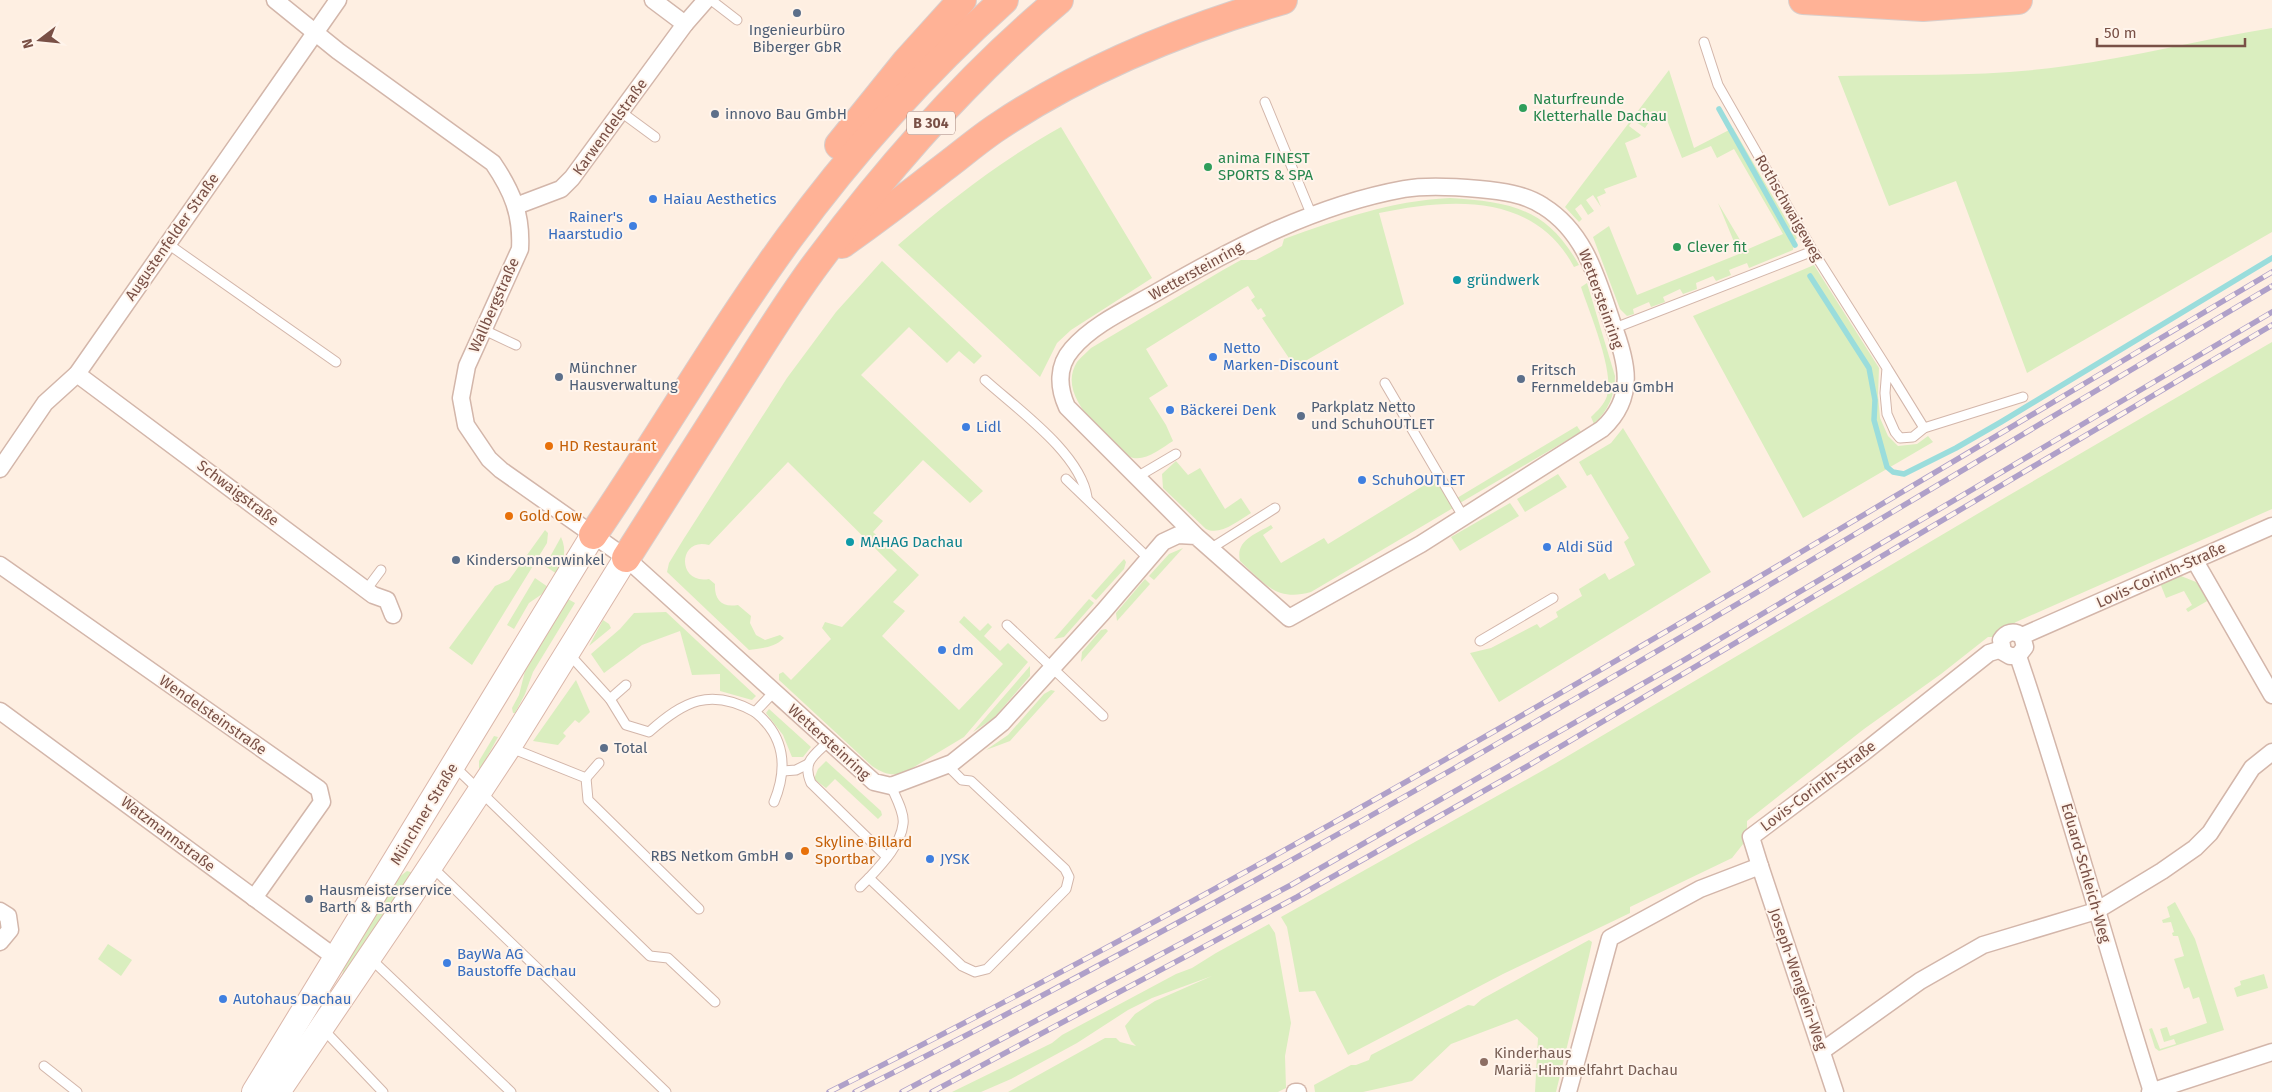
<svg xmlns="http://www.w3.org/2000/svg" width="2272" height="1092" viewBox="0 0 2272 1092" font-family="'Fira Sans',sans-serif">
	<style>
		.green { fill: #daeebf }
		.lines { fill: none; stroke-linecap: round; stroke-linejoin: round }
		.stream { stroke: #9adddc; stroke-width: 5.5 }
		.service-casing { stroke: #d3b6aa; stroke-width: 11 }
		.minor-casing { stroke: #d3b6aa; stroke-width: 19 }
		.secondary-casing { stroke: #dab6a9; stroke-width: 26 }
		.trunk-casing { stroke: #d9cecb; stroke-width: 30 }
		.service { stroke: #fff; stroke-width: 9 }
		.minor { stroke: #fff; stroke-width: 16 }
		.secondary { stroke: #fff; stroke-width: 24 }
		.trunk { stroke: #ffb296; stroke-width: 28 }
		.rail-casing { stroke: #afa0c9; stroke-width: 5.5 }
		.rail { stroke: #fff4eb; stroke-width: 4; stroke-dasharray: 11; stroke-linecap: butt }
		.service-dot { fill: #5c6f8a; stroke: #fff4eb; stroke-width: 2 }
		.leisure-dot { fill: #2e9e5b; stroke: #fff4eb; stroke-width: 2 }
		.shop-dot { fill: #3f7fe0; stroke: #fff4eb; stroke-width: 2 }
		.culture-dot { fill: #0f9aa8; stroke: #fff4eb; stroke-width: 2 }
		.food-dot { fill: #e8710a; stroke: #fff4eb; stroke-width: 2 }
		.education-dot { fill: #8d6e63; stroke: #fff4eb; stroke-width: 2 }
		.labels { text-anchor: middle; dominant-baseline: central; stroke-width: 4; stroke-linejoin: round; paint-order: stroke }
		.shield { fill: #fff4eb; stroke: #a18178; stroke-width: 1 }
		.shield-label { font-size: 14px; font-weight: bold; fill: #795046 }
		.service-label { font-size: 15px; fill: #4e5e75; stroke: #fff4eb; text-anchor: start }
		.leisure-label { font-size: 15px; fill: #27864d; stroke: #fff4eb; text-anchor: start }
		.street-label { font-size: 15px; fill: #795046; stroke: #fff4eb }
		.shop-label { font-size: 15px; fill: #366cbe; stroke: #fff4eb; text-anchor: start }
		.culture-label { font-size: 15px; fill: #0d838f; stroke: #fff4eb; text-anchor: start }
		.food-label { font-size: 15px; fill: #c56008; stroke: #fff4eb; text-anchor: start }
		.education-label { font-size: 15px; fill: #785e54; stroke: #fff4eb; text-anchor: start }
	</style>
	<rect width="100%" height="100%" fill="#feefe2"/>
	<!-- green -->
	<g class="green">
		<path d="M2272,28V232L2027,373L1956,181L1889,206L1838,76C1914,74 1991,77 2066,66C2135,57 2203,39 2272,28Z"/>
		<path d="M1669,70L1694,148L1733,128L1797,238L1794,241L1793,250L1749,268L1747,263L1729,270L1731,275L1716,281L1713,276L1696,283L1697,289L1683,294L1680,289L1663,297L1665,302L1651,307L1649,302L1633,309L1634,314L1627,316L1620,309L1593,237L1609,226L1637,295L1739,254L1718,203L1746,250L1783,234L1734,149L1717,158L1711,146L1682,158L1663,110L1651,119L1645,128L1633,120L1629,126L1641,135L1639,137L1625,143L1637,177L1604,189L1606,193L1597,197L1601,207L1593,195L1586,200L1594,211L1588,215L1581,204L1575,209L1582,219L1579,222L1565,207Z"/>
		<path d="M1061,127L1152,278L1071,330L1057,343L1040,377L898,245C949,201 1002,160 1061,127Z"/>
		<path d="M1450,198C1511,202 1547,208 1579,265L1574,267C1534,192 1451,198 1379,213L1404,304L1295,367L1262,318L1266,316L1261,308L1258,310L1251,300L1255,297L1248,286L1244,288L1146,349L1168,386L1149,398L1166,425L1173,441C1160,449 1143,464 1128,456C1107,435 1055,397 1077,362C1081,357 1087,352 1091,348L1223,270L1241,260H1256L1282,246L1284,239C1340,219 1390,201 1450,198Z"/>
		<path d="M882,261L982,356L974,364L959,351L947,363L909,327L861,375L983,491L970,503L923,460L873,513L883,521L873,532L919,575L893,602L905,611L882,636L959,710L1003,664L959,622L964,616L980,631L988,623L992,627L984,636L1000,651L1008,643L1028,662L964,737L904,773C891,776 884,774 872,766L779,680V674L783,672L791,680L831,639L822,628L825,622L842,627L897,570L788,462L709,545C678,536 676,585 709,579L715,584C714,600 722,608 738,605L751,616L750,623L756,635L765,640L780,635L784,638C774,648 762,648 749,650L667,572L669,563L683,540L787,378L836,312Z"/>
		<path d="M1814,265L1879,368L1878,395L1880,418L1888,436L1898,446L1917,444L1928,436L1933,442L1803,518L1693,316Z"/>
		<path d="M1587,283L1615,376C1615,396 1608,410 1594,424L1591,417C1598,410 1604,405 1607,396C1615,373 1589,311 1581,287Z"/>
		<path d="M2272,342V509L2016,622L1994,637H1988L1941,674L1864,729L1747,821V839L1732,858L1630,907V913L1503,974L1348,1055L1315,991L1299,992L1287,927L1281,917L1556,763L2006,497Z"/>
		<path d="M1577,426L1581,432L1460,503L1457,498Z"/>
		<path d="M1623,428L1711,572L1499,702L1470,653L1491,648L1537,624L1540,628L1558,617L1556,612L1582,596L1579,589L1605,573L1609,580L1635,565L1624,542L1629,538L1591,474L1587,476L1579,462L1611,443Z"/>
		<path d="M1176,461L1188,475L1200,468L1225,509L1241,498L1251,513C1238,521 1220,536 1206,529L1163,488L1162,474Z"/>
		<path d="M1558,474L1567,487L1525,512L1517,499Z"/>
		<path d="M1436,478L1453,508L1311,592C1276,602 1264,583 1240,561C1235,540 1256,534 1271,525L1273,528L1263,535L1281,563L1324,538L1328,544Z"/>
		<path d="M1510,503L1519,516L1460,551L1451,537Z"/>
		<path d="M545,530L548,533L547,543L472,665L449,648L495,586L509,580Z"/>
		<path d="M561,537C567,550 564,562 557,574L545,566Z"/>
		<path d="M1183,548L1154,580L1149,576L1169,554Z"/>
		<path d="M1124,559L1126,562L1124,569L1096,600L1091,596Z"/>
		<path d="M2181,576L2196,582L2209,600L2188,612L2186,609L2192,605L2184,591L2166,598L2160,583Z"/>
		<path d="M535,578L548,587L545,592L529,603L514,629L507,625Z"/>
		<path d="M1145,579L1150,584L1117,621L1116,613Z"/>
		<path d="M568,599L575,603L533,672L525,694L515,713H513L512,708L519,695L525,671Z"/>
		<path d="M1089,599L1094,603L1064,637L1054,639Z"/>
		<path d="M666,612L756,696L752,700L720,691V674L692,675L680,631L642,645L604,673L591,654L620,629L634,613Z"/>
		<path d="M603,620L609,624L611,628L589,646Z"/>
		<path d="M1106,629L1108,631L1081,662L1082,652L1101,630Z"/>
		<path d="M1030,666V676L994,718L973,732Z"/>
		<path d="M576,680L590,712L579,723L575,720L563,733L566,736L558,745L533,741Z"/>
		<path d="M1051,690L1055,691L1010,741L986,750L1008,735L1044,694Z"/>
		<path d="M769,709L811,747L803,757H792L783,735L766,713Z"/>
		<path d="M494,736L498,737L481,768H479V761Z"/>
		<path d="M826,761L881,811L882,815L878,819L835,779L826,788L814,779L818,769Z"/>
		<path d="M407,871L414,873L342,977L344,963L394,881Z"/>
		<path d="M2175,902L2195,939L2224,1030L2159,1051L2155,1048L2149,1029L2152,1028L2160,1049L2176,1044L2174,1039L2164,1042L2160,1029L2167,1027L2170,1036L2207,1023L2199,997L2193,999L2189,987L2184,989L2174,959L2184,956L2178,936H2173L2172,933L2174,932L2171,922L2163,923L2162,920L2170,917L2167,907Z"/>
		<path d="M1269,924L1275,933L1291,1023L1285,1056L1286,1088L1278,1092H1008L1105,1038H1116L1120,1042L1136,1046L1131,1041L1125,1026L1135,1014L1155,1001L1212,976L1152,998L1128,1010L1077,1043L1011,1079L981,1092H952L1052,1043L1062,1035L1176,974L1192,968L1216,953Z"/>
		<path d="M1589,940L1592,942L1589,956L1556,1092H1535L1538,1038L1517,1019L1451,1044L1412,1081L1363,1092H1315L1314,1085L1351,1065H1356L1369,1060L1371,1055L1468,1005L1474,1006L1482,999Z"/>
		<path d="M108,944L132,960L121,976L98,959Z"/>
		<path d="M2264,974L2268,988L2237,997L2234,988L2241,985L2240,981Z"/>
	</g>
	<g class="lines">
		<!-- stream -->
		<g class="stream">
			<path d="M1719,109L1795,245"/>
			<path d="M1810,276L1869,368L1875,400L1874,420L1887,467L1893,472L1904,474L1956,448L2001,422L2272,258"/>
		</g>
		<defs>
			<g id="service">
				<path d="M711,0L737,20"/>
				<path d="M1704,42L1718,85L1813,251L1887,368L1885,393L1887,414L1895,432L1900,438L1913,437L1924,428L1887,368"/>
				<path d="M1265,102L1312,216"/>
				<path d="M621,112L655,137"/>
				<path d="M168,244L336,362"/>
				<path d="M1615,328L1813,251"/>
				<path d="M482,329L516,345"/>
				<path d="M985,380C1017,409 1080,453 1087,497"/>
				<path d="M1385,383L1464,518"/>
				<path d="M1924,428L2023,397"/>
				<path d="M1137,477L1176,454"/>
				<path d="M1066,479L1148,558"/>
				<path d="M1210,549L1275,508"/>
				<path d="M366,590L381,570"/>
				<path d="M1007,625L1103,716"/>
				<path d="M1480,641L1553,598"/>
				<path d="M569,654L610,699L626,725L649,732C684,701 710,687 755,712"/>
				<path d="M774,692L755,712C785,736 788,768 774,802"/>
				<path d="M610,699L626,685"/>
				<path d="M828,742C813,756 802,762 811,783L887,857"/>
				<path d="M511,748L586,778L588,800L699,909"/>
				<path d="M454,766L650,956L668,958L715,1002"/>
				<path d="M783,771L796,770L808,764"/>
				<path d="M586,778L599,763"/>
				<path d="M891,786C895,796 905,813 903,824C901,844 882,864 869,878L962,966L975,972L987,969L1066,889L1069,877L1065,869L971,781L962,780L947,765"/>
				<path d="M431,866L666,1092"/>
				<path d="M860,887L869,878"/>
				<path d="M370,958L511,1092"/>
				<path d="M323,1029L383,1092"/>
				<path d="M44,1066L77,1092"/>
			</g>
			<g id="minor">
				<path d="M275,0L338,51L493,163C512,191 522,214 520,249L467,366L461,398L466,425L489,459L501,470L626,558L874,782L891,786L952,763L1002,723L1103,612L1163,542L1178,535L1196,536L1289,618L1421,544L1602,429C1637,397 1627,361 1612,322C1597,278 1585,232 1543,206C1525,194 1501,191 1479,189C1458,187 1426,185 1404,189C1316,205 1235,247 1159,291C1130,308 1094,323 1072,349C1057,366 1058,387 1067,407L1196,536"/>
				<path d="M653,0L685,24"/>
				<path d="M516,206L561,189L572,178L685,24L706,0"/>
				<path d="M77,374L373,595L387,600L393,615"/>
				<path d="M0,469L45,403L77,374L338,0"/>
				<path d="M2195,561L2272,695"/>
				<path d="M0,565L319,789L322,802L254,898"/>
				<path d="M2022,636C2014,630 2006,632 2001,640L2003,652L2010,656H2018L2025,647L2022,636L2272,526"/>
				<path d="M2018,656C2067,800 2106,947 2152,1092"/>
				<path d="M0,711L336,958"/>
				<path d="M1760,866L1835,1092"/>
				<path d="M0,911L8,916L10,930L0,942"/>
				<path d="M1822,1051L1920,981L1983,945L2096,911L2162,871L2195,848L2210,833L2252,768L2272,752"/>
				<path d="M1295,1092H1298"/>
				<path d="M1568,1092L1610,938L1700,889L1760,866L1751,837L1863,753L1989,653L2002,649"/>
				<path d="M2150,1092L2272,1052"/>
			</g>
			<g id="secondary">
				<path d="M254,1092L593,535"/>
				<path d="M278,1092L404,906L509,747L626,558"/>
			</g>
			<g id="trunk">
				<path d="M1803,0L1923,7L2018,0"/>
				<path d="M839,145L906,62L962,0"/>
				<path d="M842,244C876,220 909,195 942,169C961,155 979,139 999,126C1086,68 1183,29 1283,0"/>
				<path d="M593,535C660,437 719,334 789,238C852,152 924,72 1004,0"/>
				<path d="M626,558C667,493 708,428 750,363C772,328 794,293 819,260C890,165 968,76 1059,0"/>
			</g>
		</defs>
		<!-- service casing -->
		<use href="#service" class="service-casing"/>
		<!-- minor casing -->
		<use href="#minor" class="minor-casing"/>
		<!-- secondary casing -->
		<use href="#secondary" class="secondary-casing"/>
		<!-- trunk casing -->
		<use href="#trunk" class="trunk-casing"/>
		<!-- service -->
		<use href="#service" class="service"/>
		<!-- minor -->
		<use href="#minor" class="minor"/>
		<!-- secondary -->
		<use href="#secondary" class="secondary"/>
		<!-- trunk -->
		<use href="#trunk" class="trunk"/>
		<defs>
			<g id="rail">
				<path d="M829,1092C1324,844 1796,554 2272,272"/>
				<path d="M855,1092C1341,848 1805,563 2272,286"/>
				<path d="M902,1092L1291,885L1686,659L2272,312"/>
				<path d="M932,1092L1297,897L1526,767L2272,325"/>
			</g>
		</defs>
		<!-- rail casing -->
		<use href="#rail" class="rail-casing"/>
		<!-- rail -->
		<use href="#rail" class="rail"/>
	</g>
	<!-- markers -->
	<g class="service-dot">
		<circle cx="797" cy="13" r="5"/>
		<circle cx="715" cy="114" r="5"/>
		<circle cx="559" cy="377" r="5"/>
		<circle cx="1521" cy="379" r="5"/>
		<circle cx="1301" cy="416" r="5"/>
		<circle cx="456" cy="560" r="5"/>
		<circle cx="604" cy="748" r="5"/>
		<circle cx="789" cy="856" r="5"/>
		<circle cx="309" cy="899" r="5"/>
	</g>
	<g class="leisure-dot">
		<circle cx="1523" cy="108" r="5"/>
		<circle cx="1208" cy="167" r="5"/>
		<circle cx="1677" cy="247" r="5"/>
	</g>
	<g class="shop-dot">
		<circle cx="653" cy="199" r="5"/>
		<circle cx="633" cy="226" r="5"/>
		<circle cx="1213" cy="357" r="5"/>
		<circle cx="1170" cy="410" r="5"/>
		<circle cx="966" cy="427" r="5"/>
		<circle cx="1362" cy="480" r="5"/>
		<circle cx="1547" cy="547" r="5"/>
		<circle cx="942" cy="650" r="5"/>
		<circle cx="930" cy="859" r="5"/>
		<circle cx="447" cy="963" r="5"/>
		<circle cx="223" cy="999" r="5"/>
	</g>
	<g class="culture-dot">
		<circle cx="1457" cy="280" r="5"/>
		<circle cx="850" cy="542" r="5"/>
	</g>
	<g class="food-dot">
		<circle cx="549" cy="446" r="5"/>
		<circle cx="509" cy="516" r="5"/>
		<circle cx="805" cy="851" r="5"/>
	</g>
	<circle class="education-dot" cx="1484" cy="1062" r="5"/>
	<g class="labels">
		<!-- shield labels -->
		<rect class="shield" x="907" y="111.5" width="48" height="23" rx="4"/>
		<g class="shield-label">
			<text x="931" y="123">B 304</text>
		</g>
		<!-- service labels -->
		<g class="service-label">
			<text x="797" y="30" text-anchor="middle">Ingenieurbüro<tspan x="797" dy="17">Biberger GbR</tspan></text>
			<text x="725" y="114">innovo Bau GmbH</text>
			<text x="569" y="368">Münchner<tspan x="569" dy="17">Hausverwaltung</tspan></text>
			<text x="1531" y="370">Fritsch<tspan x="1531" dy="17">Fernmeldebau GmbH</tspan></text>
			<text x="1311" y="407">Parkplatz Netto<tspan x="1311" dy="17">und SchuhOUTLET</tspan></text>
			<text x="466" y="560">Kindersonnenwinkel</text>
			<text x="614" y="748">Total</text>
			<text x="779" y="856" text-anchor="end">RBS Netkom GmbH</text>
			<text x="319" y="890">Hausmeisterservice<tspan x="319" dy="17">Barth &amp; Barth</tspan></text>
		</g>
		<!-- leisure labels -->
		<g class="leisure-label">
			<text x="1533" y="99">Naturfreunde<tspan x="1533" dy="17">Kletterhalle Dachau</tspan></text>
			<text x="1218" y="158">anima FINEST<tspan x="1218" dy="17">SPORTS &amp; SPA</tspan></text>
			<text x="1687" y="247">Clever fit</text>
		</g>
		<!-- street labels -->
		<g class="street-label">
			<text transform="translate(610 127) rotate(-54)">Karwendelstraße</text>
			<text transform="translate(1789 208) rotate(60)">Rothschwaigeweg</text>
			<text transform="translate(172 237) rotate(-55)">Augustenfelder Straße</text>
			<text transform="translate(1196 271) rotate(-29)">Wettersteinring</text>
			<text transform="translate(1601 299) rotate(70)">Wettersteinring</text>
			<text transform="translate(494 305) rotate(-66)">Wallbergstraße</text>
			<text transform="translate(238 493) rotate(37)">Schwaigstraße</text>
			<text transform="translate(2161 575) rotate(-24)">Lovis-Corinth-Straße</text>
			<text transform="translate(213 715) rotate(35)">Wendelsteinstraße</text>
			<text transform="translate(829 742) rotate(42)">Wettersteinring</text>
			<text transform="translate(1818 786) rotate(-37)">Lovis-Corinth-Straße</text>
			<text transform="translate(424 814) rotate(-59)">Münchner Straße</text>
			<text transform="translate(168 834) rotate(37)">Watzmannstraße</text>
			<text transform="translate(2086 873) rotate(74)">Eduard-Schleich-Weg</text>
			<text transform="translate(1798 979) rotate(71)">Joseph-Wenglein-Weg</text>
		</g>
		<!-- shop labels -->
		<g class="shop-label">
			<text x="663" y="199">Haiau Aesthetics</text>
			<text x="623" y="217" text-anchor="end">Rainer's<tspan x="623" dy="17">Haarstudio</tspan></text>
			<text x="1223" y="348">Netto<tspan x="1223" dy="17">Marken-Discount</tspan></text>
			<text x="1180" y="410">Bäckerei Denk</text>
			<text x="976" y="427">Lidl</text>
			<text x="1372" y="480">SchuhOUTLET</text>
			<text x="1557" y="547">Aldi Süd</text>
			<text x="952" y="650">dm</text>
			<text x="940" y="859">JYSK</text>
			<text x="457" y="954">BayWa AG<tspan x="457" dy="17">Baustoffe Dachau</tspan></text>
			<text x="233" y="999">Autohaus Dachau</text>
		</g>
		<!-- culture labels -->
		<g class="culture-label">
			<text x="1467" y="280">gründwerk</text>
			<text x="860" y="542">MAHAG Dachau</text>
		</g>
		<!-- food labels -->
		<g class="food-label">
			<text x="559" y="446">HD Restaurant</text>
			<text x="519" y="516">Gold Cow</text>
			<text x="815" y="842">Skyline Billard<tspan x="815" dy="17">Sportbar</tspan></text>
		</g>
		<!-- education labels -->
		<g class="education-label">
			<text x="1494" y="1053">Kinderhaus<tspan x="1494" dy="17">Mariä-Himmelfahrt Dachau</tspan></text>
		</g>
	</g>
	<!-- north arrow -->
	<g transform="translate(40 40) rotate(254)" stroke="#fff4eb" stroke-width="4" paint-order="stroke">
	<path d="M0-4L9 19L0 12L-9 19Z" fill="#795046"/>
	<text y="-8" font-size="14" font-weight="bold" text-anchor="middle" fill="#795046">N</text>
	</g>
	<!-- scale -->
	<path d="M2097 38v8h148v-8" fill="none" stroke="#795046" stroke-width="2.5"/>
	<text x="2104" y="38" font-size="15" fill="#795046" stroke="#fff4eb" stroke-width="4" paint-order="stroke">50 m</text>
</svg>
